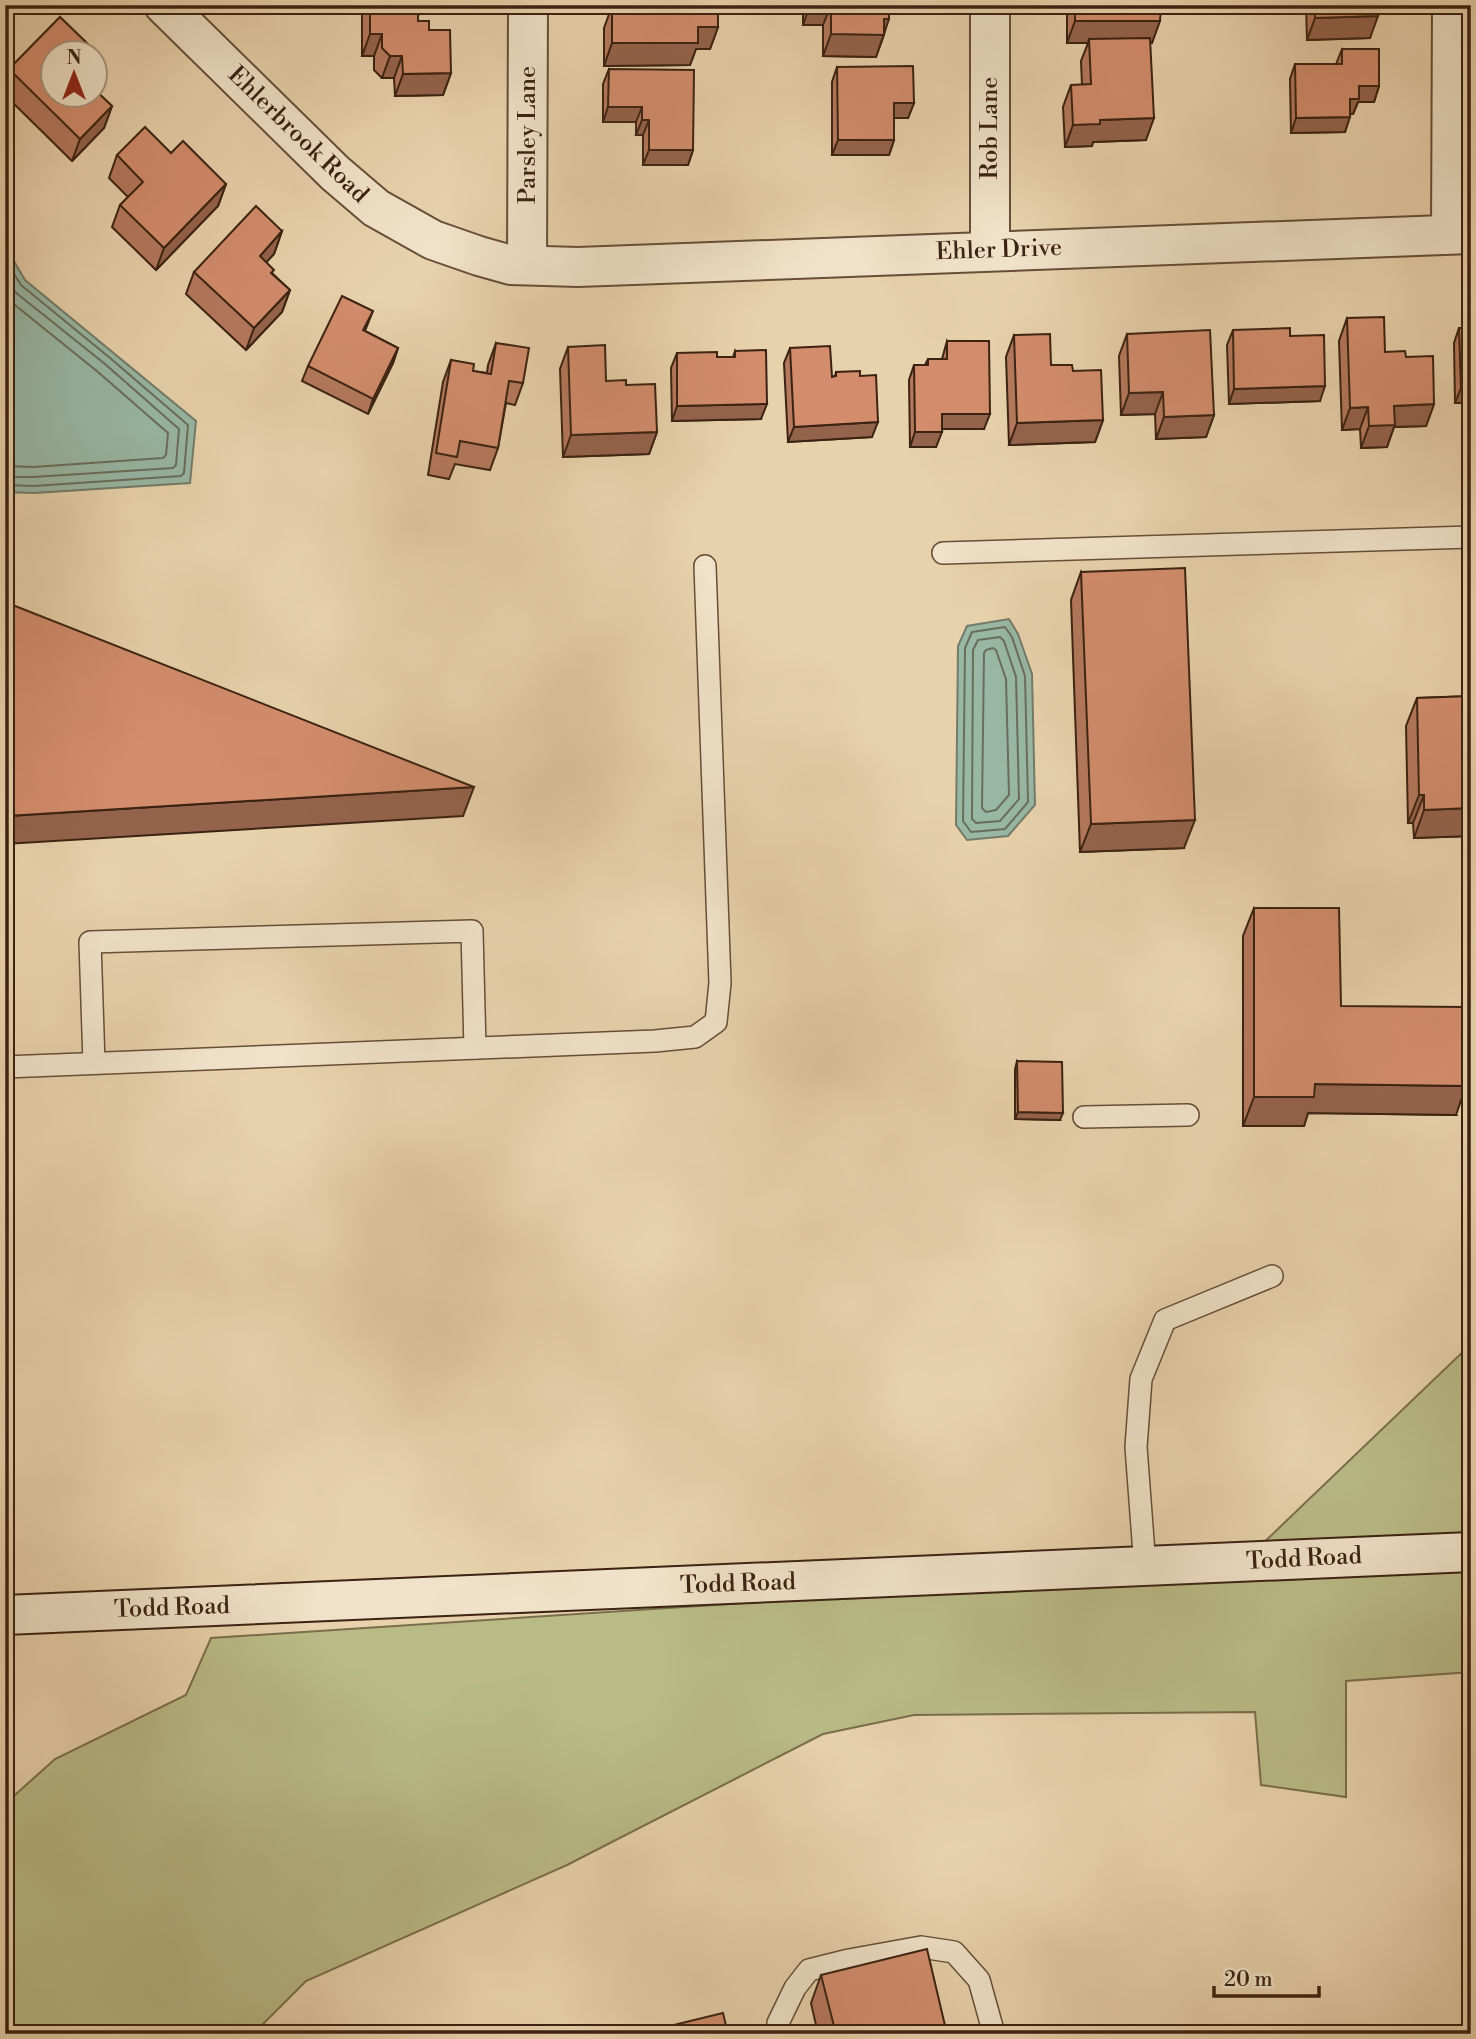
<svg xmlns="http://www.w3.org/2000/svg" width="1476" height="2039" viewBox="0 0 1476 2039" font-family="'Libre Bodoni',serif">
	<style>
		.green { fill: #b9bb87; stroke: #7a6e4c; stroke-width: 2 }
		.water { fill: #98b8a5; stroke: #737c6a; stroke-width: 2 }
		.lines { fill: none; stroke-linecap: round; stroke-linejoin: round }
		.shore { stroke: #6a6d5c; stroke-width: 2 }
		.lane-casing { stroke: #664e38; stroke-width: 24 }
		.street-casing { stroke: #664e38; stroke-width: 42 }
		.secondary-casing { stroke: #3b2212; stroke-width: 42 }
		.lane { stroke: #f0e2c9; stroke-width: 21 }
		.street { stroke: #f0e2c9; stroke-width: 38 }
		.secondary { stroke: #f0e2c9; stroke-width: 38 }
		.wall { fill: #b5795e; stroke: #3b2212; stroke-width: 2 }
		.shaded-wall { fill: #94634c; stroke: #3b2212; stroke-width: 2 }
		.building { fill: #d38d6d; stroke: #3b2212; stroke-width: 2 }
		.labels { text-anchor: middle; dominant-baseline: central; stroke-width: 7; stroke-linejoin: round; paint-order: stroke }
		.street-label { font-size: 24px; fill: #3b2212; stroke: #f0e2c9 }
	</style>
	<rect width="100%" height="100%" fill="#e8d2ac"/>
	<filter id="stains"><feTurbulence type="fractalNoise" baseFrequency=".00286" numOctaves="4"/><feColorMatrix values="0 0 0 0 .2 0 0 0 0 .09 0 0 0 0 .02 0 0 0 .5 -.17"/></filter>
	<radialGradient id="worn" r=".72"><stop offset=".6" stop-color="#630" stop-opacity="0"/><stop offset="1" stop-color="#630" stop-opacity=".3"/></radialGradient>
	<!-- green -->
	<path class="green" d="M1471,1344V1672L1346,1681V1797L1261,1785L1255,1712L914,1715L823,1734L567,1865L306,1981L253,2034H5V1804L55,1759L186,1695L211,1638L1234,1571Z"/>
	<!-- water -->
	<g class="water">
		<path d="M5,246L25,280L196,421L190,483L34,493L5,492Z"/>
		<path d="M1009,619L1018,634L1032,674L1035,805L1008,836L967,840L956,825L958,646L967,626Z"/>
	</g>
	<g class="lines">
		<!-- shore -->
		<g class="shore">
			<path d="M5,260L21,285L110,358L188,425L184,473L181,476L34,486L5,485"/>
			<path d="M5,277L15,292L105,364L179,429L176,465L173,468L33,477H5"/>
			<path d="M5,297L98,372L168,433L166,455L163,458L33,467L5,466"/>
			<path d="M1005,627L1012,637L1025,676L1028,802L1005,829L971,832L963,821L965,648L972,632Z"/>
			<path d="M1000,637L1004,641L1016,677L1019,799L1000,821L976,823L972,819L973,650L978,640Z"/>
			<path d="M993,648L996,650L1006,679L1009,795L996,810L986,812L982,808L984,653L986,650Z"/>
		</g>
		<defs>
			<g id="lane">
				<path d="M943,553L1471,537"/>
				<path d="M94,1063L90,942L472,931L475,1048"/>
				<path d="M5,1067L655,1041L695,1037L716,1022L720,983L705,566"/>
				<path d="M1084,1117L1188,1115"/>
				<path d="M1145,1567L1136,1447L1141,1379L1165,1320L1272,1276"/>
				<path d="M780,2034L778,2023L795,1988L809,1970L849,1960L921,1947L954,1952L979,1980L994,2034"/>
			</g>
			<g id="street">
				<path d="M164,5L335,173L376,208L433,240L479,256L511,265L578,267L1471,234"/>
				<path d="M1451,234L1452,5"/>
				<path d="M990,251V5"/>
				<path d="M527,265L528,5"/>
			</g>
			<path id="secondary" d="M5,1615L1471,1552"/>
		</defs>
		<!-- lane casing -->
		<use href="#lane" class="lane-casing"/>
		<!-- street casing -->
		<use href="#street" class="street-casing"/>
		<!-- secondary casing -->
		<use href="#secondary" class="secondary-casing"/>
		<!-- lane -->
		<use href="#lane" class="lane"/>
		<!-- street -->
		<use href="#street" class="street"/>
		<!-- secondary -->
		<use href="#secondary" class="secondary"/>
	</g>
	<!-- wall -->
	<g class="wall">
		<path d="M342,5H449L448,8H421L418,16V21L429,30L451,73L443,95L395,96L394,78H382L374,70V56H362V8H342Z"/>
		<path d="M637,5H718V27L710,49H696L690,65L604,66V28L612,6H636Z"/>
		<path d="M803,5H911L909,12H889L884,35L876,57L823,56V25H803Z"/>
		<path d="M1067,5H1161L1152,43H1150L1146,140L1093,142L1092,146L1065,147L1063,107L1071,85H1082L1081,61L1088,43H1067Z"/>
		<path d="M1306,5H1377L1370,38L1307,40Z"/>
		<path d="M60,17L94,50L93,52H52V94H94V89L112,106L104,128L72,161L5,95V79L9,69Z"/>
		<path d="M1342,49L1379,86L1374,102H1358L1353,114H1350L1345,132L1291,133L1290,79L1295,64H1336Z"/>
		<path d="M837,67L914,103L908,118H894V140L889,155H832V82Z"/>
		<path d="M609,69L693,150L688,165H643V135H636V122H603V84Z"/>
		<path d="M171,153L226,184L218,206L156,270L112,227L120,205L128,197L109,178L117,155Z"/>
		<path d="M282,231L274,254L266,262L273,274L290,290L282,312L246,350L186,294L194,272Z"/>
		<path d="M373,311L365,331L398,348L393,363L368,414L302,381L308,366Z"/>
		<path d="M1347,318L1385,352L1406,357L1434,404L1426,426L1394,427L1387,447L1361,448L1360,429L1342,430L1339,341Z"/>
		<path d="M1459,328H1471V403H1455L1454,343Z"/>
		<path d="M1233,330L1290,336L1320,401L1229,404L1227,345Z"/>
		<path d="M1127,334L1214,415L1206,437L1156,439L1155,414L1121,415L1119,356Z"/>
		<path d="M1014,335L1051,365L1073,371L1103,420L1095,442L1009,445L1006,357Z"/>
		<path d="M947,341L984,429H942L936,447H910L909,380L914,365H925L928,359H942Z"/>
		<path d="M496,343L523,383L515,405L506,403L498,448L490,470L455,464L449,479L428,475L443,382L451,360L473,371L487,373L488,365Z"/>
		<path d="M568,347L606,381L626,385L657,432L649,454L563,457L560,369Z"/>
		<path d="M790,348L832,377L835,376L836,372L860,376L872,437L788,442L784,363Z"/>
		<path d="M735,351L761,419L672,421L671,368L677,353L717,357H733Z"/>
		<path d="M1081,572L1184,848L1080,852L1071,600Z"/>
		<path d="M1471,696V836L1414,838L1413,823H1408L1406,726L1417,698Z"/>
		<path d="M1254,908L1341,1006L1456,1115L1308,1113L1304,1126H1243V936Z"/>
		<path d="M1017,1061L1060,1120L1015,1119V1069Z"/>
		<path d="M821,1975L947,2034H818L811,2003Z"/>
	</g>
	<!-- shaded-wall -->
	<g class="shaded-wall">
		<path d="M343,5H363L362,8H342Z"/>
		<path d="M416,5H449L448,8H421L416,22Z"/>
		<path d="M810,5H831L823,25H803Z"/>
		<path d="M884,5H911L909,12H881Z"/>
		<path d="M1378,16L1370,38L1307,40L1315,18Z"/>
		<path d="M884,19H889L876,57L823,56L831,34Z"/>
		<path d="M1075,21H1160L1152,43H1090L1089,39L1088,43H1067Z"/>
		<path d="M698,27H718L710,49H696L690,65L604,66L612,43Z"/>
		<path d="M370,34H382L374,56H362Z"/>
		<path d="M390,56H402L394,78H382Z"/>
		<path d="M451,73L443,95L395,96L403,74Z"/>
		<path d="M1359,86H1379L1374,102H1358L1353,114H1345L1350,99Z"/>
		<path d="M894,103H914L908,118H889Z"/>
		<path d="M112,106L104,128L72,161L80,139Z"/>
		<path d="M608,107H642L636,122H603Z"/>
		<path d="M1350,117L1345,132L1291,133L1296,118Z"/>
		<path d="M1154,118L1146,140L1093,142L1092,146L1065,147L1073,125L1100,120Z"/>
		<path d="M642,120H649L643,135H636Z"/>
		<path d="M838,140H894L889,155H832Z"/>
		<path d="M649,150H693L688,165H643Z"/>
		<path d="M226,184L218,206L156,270L164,248Z"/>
		<path d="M282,231L274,254L252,278L260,256Z"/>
		<path d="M290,290L282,312L246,350L254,328Z"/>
		<path d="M398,348L393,363L368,414L373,399Z"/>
		<path d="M1325,386L1320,401L1229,404L1234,389Z"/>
		<path d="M1461,388H1471V403H1455Z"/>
		<path d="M1163,392L1155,414L1121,415L1129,393Z"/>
		<path d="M767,404L761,419L672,421L677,406Z"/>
		<path d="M1434,404L1426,426L1394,427L1387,447L1361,448L1369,426L1394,406Z"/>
		<path d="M1368,407L1360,429L1342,430L1350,408Z"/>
		<path d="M942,414H990L984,429H936Z"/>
		<path d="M1214,415L1206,437L1156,439L1164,417Z"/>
		<path d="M1103,420L1095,442L1009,445L1017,423Z"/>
		<path d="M878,422L872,437L788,442L794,427Z"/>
		<path d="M657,432L649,454L563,457L571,435Z"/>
		<path d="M915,432H942L936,447H910Z"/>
		<path d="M474,787L463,816L5,844L8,816Z"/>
		<path d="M1419,795H1424L1413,823H1408Z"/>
		<path d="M1471,808V836L1414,838L1424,810Z"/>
		<path d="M1195,820L1184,848L1080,852L1091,824Z"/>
		<path d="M1315,1084L1466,1086L1456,1115L1308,1113L1304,1126H1243L1254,1097Z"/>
		<path d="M1018,1112L1063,1113L1060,1120L1015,1119Z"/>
	</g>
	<!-- building -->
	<g class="building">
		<path d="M370,5H418V21H429V30H450L451,73L403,74L402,56H390L382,48V34H370Z"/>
		<path d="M644,5H718V27H698V43H612V6H644Z"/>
		<path d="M831,5H889V19H884V35L831,34Z"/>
		<path d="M1075,5H1161L1160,21H1075Z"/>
		<path d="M1315,5H1377L1378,16L1315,18Z"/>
		<path d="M60,17L94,50L91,52H52V94H94V89L112,106L80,139L9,69Z"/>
		<path d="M1150,38L1154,118L1100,120V124L1073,125L1071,85L1091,84L1089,39Z"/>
		<path d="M1342,49H1379V86H1359V99H1350V117L1296,118L1295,64H1342Z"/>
		<path d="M913,66L914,103H894V140H838L837,67Z"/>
		<path d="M609,69L694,70L693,150H649V120H642V107H608Z"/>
		<path d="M145,127L171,153L183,141L226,184L164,248L120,205L143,182L117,155Z"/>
		<path d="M256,206L282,231L260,256L274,270L271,273L290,290L254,328L194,272Z"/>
		<path d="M342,296L373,311L363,330L398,348L373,399L308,366Z"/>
		<path d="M1384,317L1385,352L1405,351L1406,357L1433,356L1434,404L1394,406L1395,425L1369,426L1368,407L1350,408L1347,318Z"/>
		<path d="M1290,328V336L1324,335L1325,386L1234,389L1233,330Z"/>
		<path d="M1459,328H1471V388H1461Z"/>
		<path d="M1210,330L1214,415L1164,417L1163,392L1129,393L1127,334Z"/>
		<path d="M1050,334L1051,365H1072L1073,371L1101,370L1103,420L1017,423L1014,335Z"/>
		<path d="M947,341H989L990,414H942V432H915L914,365H928V359H947Z"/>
		<path d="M496,343L529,348L523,383L509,381L498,448L460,441L457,457L436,453L451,360L474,364L473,371L491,374Z"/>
		<path d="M605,345L606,381L626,380V385L655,384L657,432L571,435L568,347Z"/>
		<path d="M830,346L832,377L836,376V372L860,371V376L876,375L878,422L794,427L790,348Z"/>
		<path d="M766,350L767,404L677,406V353L717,352V357H735V351Z"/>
		<path d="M1185,568L1195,820L1091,824L1081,572Z"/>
		<path d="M5,602L474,787L8,816L5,963Z"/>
		<path d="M1471,696V808L1424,810V795H1419L1417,698Z"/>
		<path d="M1254,908H1339L1341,1006L1465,1007L1466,1086L1315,1084L1314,1097H1254Z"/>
		<path d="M1017,1061L1062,1062L1063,1113L1018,1112Z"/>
		<path d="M927,1949L947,2034H836L821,1975Z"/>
		<path d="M723,2013L728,2034H637Z"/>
	</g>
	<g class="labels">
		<!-- street labels -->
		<g class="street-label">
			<text transform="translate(990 128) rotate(-90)">Rob Lane</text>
			<text transform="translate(298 135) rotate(44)">Ehlerbrook Road</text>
			<text transform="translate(528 135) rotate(-90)">Parsley Lane</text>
			<text transform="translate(999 250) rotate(-2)">Ehler Drive</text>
			<text transform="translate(1304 1559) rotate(-3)">Todd Road</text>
			<text transform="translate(738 1584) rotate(-2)">Todd Road</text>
			<text transform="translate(172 1608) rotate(-2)">Todd Road</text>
		</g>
	</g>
	<!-- margin -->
	<rect width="1476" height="2039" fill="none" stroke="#e8d2ac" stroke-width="28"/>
	<rect x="7" y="7" width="1462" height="2025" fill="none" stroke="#3b2212" stroke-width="3.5"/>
	<rect x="14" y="14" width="1448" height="2011" fill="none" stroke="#3b2212" stroke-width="2"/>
	<!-- north arrow -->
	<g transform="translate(74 74)"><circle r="33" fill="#f0e2c9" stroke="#a89580" stroke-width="2"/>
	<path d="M0-5L12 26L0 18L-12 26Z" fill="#8f2418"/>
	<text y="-10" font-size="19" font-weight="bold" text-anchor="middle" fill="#3b2212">N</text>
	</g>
	<!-- scale -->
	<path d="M1214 1986v10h105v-10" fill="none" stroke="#3b2212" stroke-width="3.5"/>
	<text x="1224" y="1986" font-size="21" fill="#3b2212" stroke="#f0e2c9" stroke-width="5" paint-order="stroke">20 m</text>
	<rect width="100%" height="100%" filter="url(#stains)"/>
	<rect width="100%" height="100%" fill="url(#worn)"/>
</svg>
